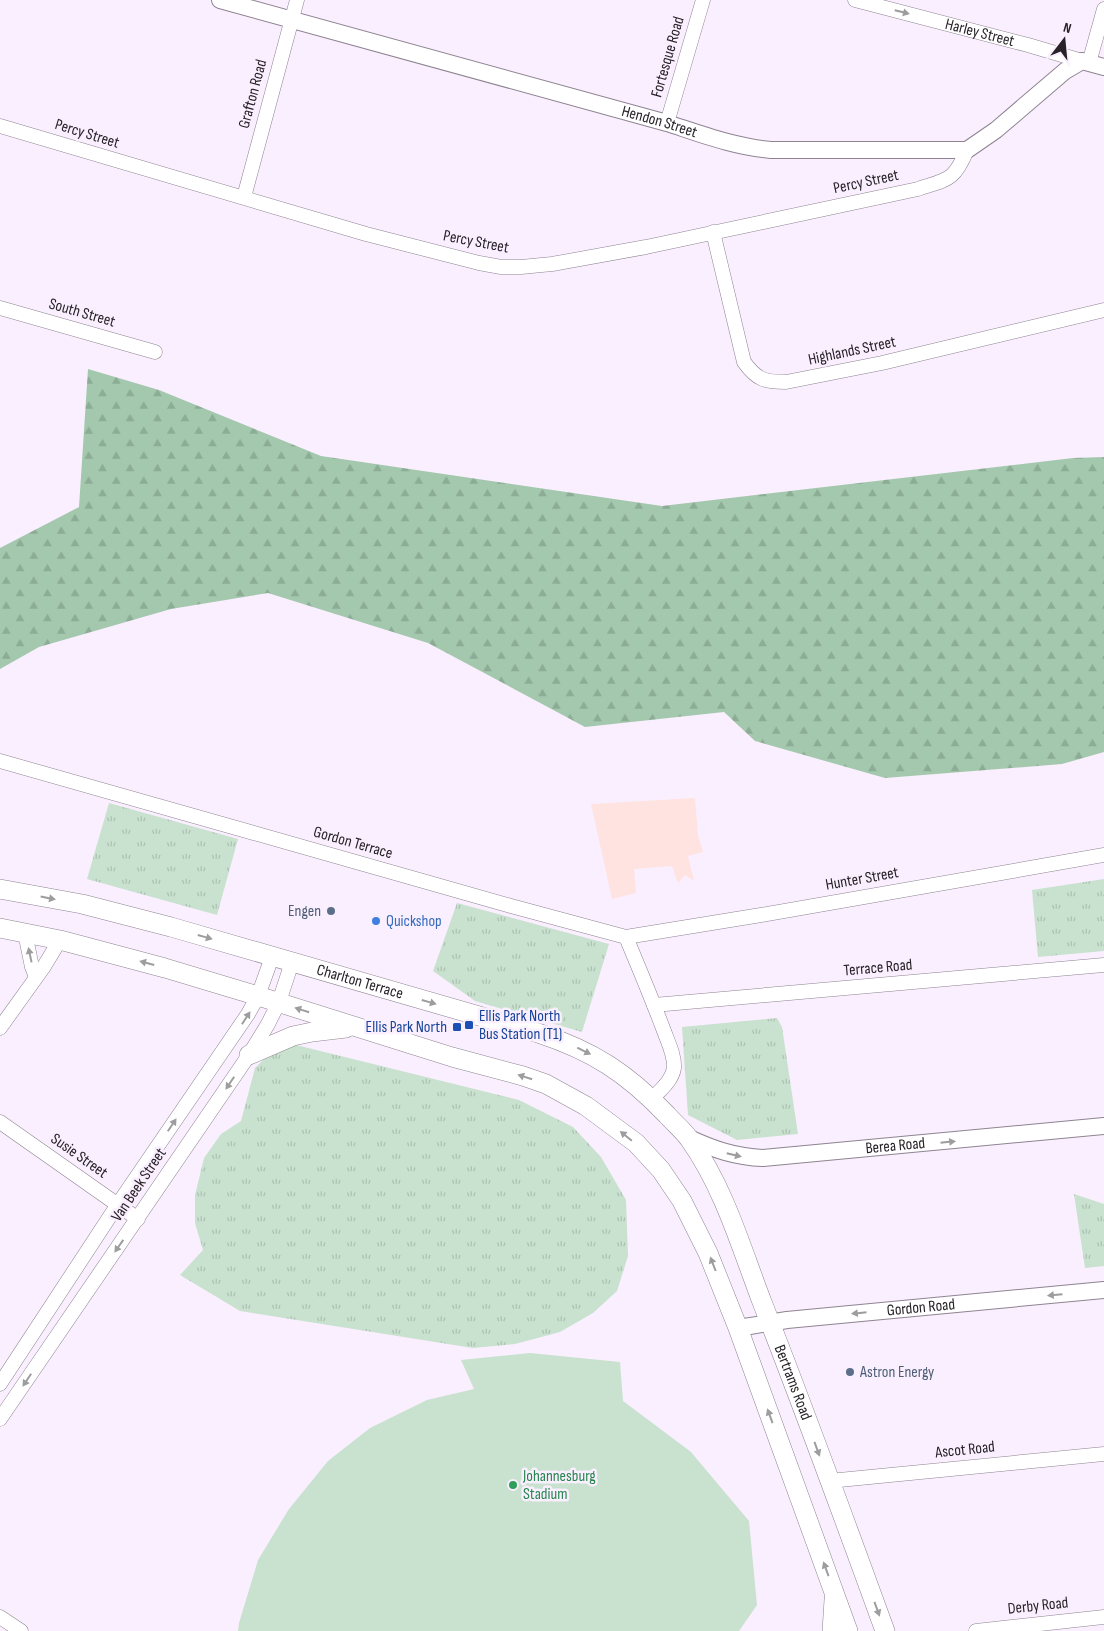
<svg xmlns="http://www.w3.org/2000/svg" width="1104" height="1631" viewBox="0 0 1104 1631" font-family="'Sofia Sans Condensed',sans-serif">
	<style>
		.education { fill: #fee3e1 }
		.green { fill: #c9e1cf }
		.forest { fill: url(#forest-firs) }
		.park { fill: url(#park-tufts) }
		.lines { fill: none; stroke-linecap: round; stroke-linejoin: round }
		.minor-casing { stroke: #8e8491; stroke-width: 15 }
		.tertiary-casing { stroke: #8e8491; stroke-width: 18 }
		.secondary-casing { stroke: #8e8491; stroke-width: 20 }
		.minor { stroke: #fff; stroke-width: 14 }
		.tertiary { stroke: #fff; stroke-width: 16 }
		.secondary { stroke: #fff; stroke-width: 19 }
		.oneway { fill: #9d9c9e }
		.service-dot { fill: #5c6f8a; stroke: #faeffe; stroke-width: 2 }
		.shop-dot { fill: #3f7fe0; stroke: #faeffe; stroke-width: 2 }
		.transit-dot { fill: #1a4fb4; stroke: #faeffe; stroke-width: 2 }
		.leisure-dot { fill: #2e9e5b; stroke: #faeffe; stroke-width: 2 }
		.labels { text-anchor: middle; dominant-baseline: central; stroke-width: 5; stroke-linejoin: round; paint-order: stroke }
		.street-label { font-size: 16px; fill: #262227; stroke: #faeffe }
		.service-label { font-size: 16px; fill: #4e5e75; stroke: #faeffe; text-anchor: end }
		.shop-label { font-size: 16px; fill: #366cbe; stroke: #faeffe; text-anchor: start }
		.transit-label { font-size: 16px; fill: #164399; stroke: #faeffe; text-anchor: start }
		.leisure-label { font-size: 16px; fill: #27864d; stroke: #faeffe; text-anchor: start }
	</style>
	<defs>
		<pattern id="forest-firs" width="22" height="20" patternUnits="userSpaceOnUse" patternTransform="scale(1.25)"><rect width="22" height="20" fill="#a3c8ad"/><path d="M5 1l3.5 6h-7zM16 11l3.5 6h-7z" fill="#8cac95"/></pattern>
		<pattern id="park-tufts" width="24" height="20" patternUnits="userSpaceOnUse" patternTransform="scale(1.25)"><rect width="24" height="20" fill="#c9e1cf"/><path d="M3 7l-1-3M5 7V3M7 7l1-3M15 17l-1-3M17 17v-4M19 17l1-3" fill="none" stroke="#acc1b2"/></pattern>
	</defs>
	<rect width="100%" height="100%" fill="#faeffe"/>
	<!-- education -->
	<path class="education" d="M695,798L698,835L703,852L688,856L694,881L685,875L678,883L672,866L634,869L636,893L612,899L591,804Z"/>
	<!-- green -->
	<path class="green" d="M530,1353L620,1362L623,1401L691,1452L749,1521L757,1605L739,1631H238L239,1623L258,1560L289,1509L328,1461L370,1428L427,1400L474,1389L461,1360Z"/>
	<!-- forest -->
	<path class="forest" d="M88,369L159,390L321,456L662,506L1073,458L1104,457V752L1062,764L885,778L755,741L724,712L585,727L428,643L268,593L171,609L39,647L0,669V548L79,507Z"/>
	<!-- park -->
	<g class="park">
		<path d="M109,803L238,839L217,915L87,879Z"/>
		<path d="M1104,879V951L1038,957L1032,890Z"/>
		<path d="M457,903L609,944L582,1032L475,1001L433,971Z"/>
		<path d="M777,1018L782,1027L798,1134L737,1140L688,1115L682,1027Z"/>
		<path d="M296,1045L519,1100L573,1127L601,1157L626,1200L628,1256L617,1291L593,1313L560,1332L515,1344L473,1348L240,1311L180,1275L203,1250L195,1223V1195L204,1158L221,1134L241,1121L255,1068L269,1054Z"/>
		<path d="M1074,1194L1104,1204V1266L1085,1268Z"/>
	</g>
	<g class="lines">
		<defs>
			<g id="minor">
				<path id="s1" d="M855,0L1028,45L1082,61"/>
				<path d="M1089,63L1104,9"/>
				<path d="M667,123L703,0"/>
				<path d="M0,126L366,234L479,263L501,267H521L552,264L646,247L918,189C948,179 954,181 967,150"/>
				<path d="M244,197L297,0"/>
				<path d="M713,232L744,362C757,380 765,382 786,382L882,363L1104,310"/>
				<path d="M0,308L155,352"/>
				<path d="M0,761L511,906L626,937C639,968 652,999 664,1031C668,1042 675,1056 674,1068C672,1081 660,1090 652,1099"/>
				<path d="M25,933L32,967L36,977"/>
				<path d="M626,937L761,915L1104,855"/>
				<path d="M654,1005L1104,965"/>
				<path d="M0,1028L43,968L60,940"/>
				<path d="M0,1122L138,1219"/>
				<path d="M0,1384L118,1204L248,1014L258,996L272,957"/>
				<path d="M0,1419L249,1055L268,1024L279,1002L292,962"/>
				<path d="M829,1481L1104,1454"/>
				<path d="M0,1617L21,1631"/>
				<path d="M976,1631L1104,1617"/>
			</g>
			<g id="tertiary">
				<path id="s2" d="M220,0L667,123C701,134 735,147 771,150H967L996,130L1065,71L1082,61L1104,67"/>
				<path id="s3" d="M689,1138C713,1149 735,1157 763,1158L1104,1126"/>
				<path id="s4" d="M738,1328L787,1320L1104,1290"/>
			</g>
			<g id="secondary">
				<path id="s5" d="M0,889L82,904L171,927L538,1033C593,1051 627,1073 667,1115C674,1123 684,1131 690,1140C724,1188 741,1247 762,1302C805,1411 845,1521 885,1631"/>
				<path d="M0,928L60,940L165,968L258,996L452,1057L523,1076L546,1084L586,1106L636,1143L661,1170L682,1201L708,1253L738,1328L848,1631"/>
				<path d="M249,1055L293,1036L312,1032L346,1028"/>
				<path d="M832,1631L834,1600"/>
			</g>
		</defs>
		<!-- minor casing -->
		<use href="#minor" class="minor-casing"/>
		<!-- tertiary casing -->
		<use href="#tertiary" class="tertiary-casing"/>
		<!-- secondary casing -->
		<use href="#secondary" class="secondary-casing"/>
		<!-- minor -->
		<use href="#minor" class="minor"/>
		<!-- tertiary -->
		<use href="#tertiary" class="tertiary"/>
		<!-- secondary -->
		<use href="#secondary" class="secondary"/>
	</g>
	<!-- one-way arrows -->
	<defs><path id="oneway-solid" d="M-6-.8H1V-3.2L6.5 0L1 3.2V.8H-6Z" transform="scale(1.25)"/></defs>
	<g class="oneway">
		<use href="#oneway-solid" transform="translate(902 12) rotate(14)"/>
		<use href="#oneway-solid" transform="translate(48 898) rotate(11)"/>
		<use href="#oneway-solid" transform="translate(205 937) rotate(16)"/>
		<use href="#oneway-solid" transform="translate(30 955) rotate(-102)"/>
		<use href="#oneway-solid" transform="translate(147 963) rotate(-165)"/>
		<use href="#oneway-solid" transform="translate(429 1002) rotate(16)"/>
		<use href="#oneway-solid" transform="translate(302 1010) rotate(-162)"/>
		<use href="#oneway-solid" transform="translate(246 1018) rotate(-57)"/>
		<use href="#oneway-solid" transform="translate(584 1051) rotate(26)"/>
		<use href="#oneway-solid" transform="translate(525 1077) rotate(-162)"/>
		<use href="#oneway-solid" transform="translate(230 1083) rotate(124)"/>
		<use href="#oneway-solid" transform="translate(172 1125) rotate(-56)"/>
		<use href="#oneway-solid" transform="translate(626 1136) rotate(-141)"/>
		<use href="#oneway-solid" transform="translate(948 1142) rotate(-6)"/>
		<use href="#oneway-solid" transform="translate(734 1155) rotate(13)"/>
		<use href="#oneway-solid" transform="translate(119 1246) rotate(125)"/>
		<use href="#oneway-solid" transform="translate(713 1264) rotate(-111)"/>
		<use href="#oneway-solid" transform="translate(1055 1295) rotate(175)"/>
		<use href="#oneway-solid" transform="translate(859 1313) rotate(174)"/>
		<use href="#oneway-solid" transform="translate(27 1380) rotate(124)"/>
		<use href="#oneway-solid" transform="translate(770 1416) rotate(-110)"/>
		<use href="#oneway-solid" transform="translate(817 1449) rotate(70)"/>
		<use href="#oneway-solid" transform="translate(826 1569) rotate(-110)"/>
		<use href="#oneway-solid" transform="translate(877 1609) rotate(70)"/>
	</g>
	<!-- markers -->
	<g class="service-dot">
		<circle cx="331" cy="911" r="5"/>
		<circle cx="850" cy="1372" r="5"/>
	</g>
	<circle class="shop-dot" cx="376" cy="921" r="5"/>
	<g class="transit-dot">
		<rect x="464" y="1020" width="10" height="10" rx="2.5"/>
		<rect x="452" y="1022" width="10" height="10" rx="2.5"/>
	</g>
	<circle class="leisure-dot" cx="513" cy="1485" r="5"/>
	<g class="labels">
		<!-- street labels -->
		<g class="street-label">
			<text stroke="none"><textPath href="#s1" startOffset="129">Harley Street</textPath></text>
			<text transform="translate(668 57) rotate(-74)">Fortesque Road</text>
			<text transform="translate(253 94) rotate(-75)">Grafton Road</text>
			<text stroke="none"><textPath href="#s2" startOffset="456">Hendon Street</textPath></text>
			<text transform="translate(87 134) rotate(17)">Percy Street</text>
			<text transform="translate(866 182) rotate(-12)">Percy Street</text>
			<text transform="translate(476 242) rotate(11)">Percy Street</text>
			<text transform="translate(82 313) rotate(16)">South Street</text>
			<text transform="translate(852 351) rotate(-12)">Highlands Street</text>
			<text transform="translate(353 843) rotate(16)">Gordon Terrace</text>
			<text transform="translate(862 879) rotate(-10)">Hunter Street</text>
			<text transform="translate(878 968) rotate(-5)">Terrace Road</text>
			<text stroke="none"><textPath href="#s5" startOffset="372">Charlton Terrace</textPath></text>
			<text stroke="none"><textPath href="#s3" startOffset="210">Berea Road</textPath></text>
			<text transform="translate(79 1156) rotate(35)">Susie Street</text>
			<text transform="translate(139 1185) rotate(-56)">Van Beek Street</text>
			<text stroke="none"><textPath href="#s4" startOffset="184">Gordon Road</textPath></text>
			<text stroke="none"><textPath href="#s5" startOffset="1010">Bertrams Road</textPath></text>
			<text transform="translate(965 1450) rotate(-6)">Ascot Road</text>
			<text transform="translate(1038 1606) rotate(-6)">Derby Road</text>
		</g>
		<!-- service labels -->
		<g class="service-label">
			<text x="321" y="911">Engen</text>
			<text x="860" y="1372" text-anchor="start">Astron Energy</text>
		</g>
		<!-- shop labels -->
		<g class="shop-label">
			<text x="386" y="921">Quickshop</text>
		</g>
		<!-- transit labels -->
		<g class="transit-label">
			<text x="479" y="1016">Ellis Park North<tspan x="479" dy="18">Bus Station (T1)</tspan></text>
			<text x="447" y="1027" text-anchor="end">Ellis Park North</text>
		</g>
		<!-- leisure labels -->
		<g class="leisure-label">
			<text x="523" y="1476">Johannesburg<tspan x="523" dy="18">Stadium</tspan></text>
		</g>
	</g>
	<!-- north arrow -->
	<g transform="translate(1064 40) rotate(16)" stroke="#faeffe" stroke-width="4" paint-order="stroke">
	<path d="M0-4L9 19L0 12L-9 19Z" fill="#262227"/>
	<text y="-8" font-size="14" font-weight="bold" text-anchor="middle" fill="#262227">N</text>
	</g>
</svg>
